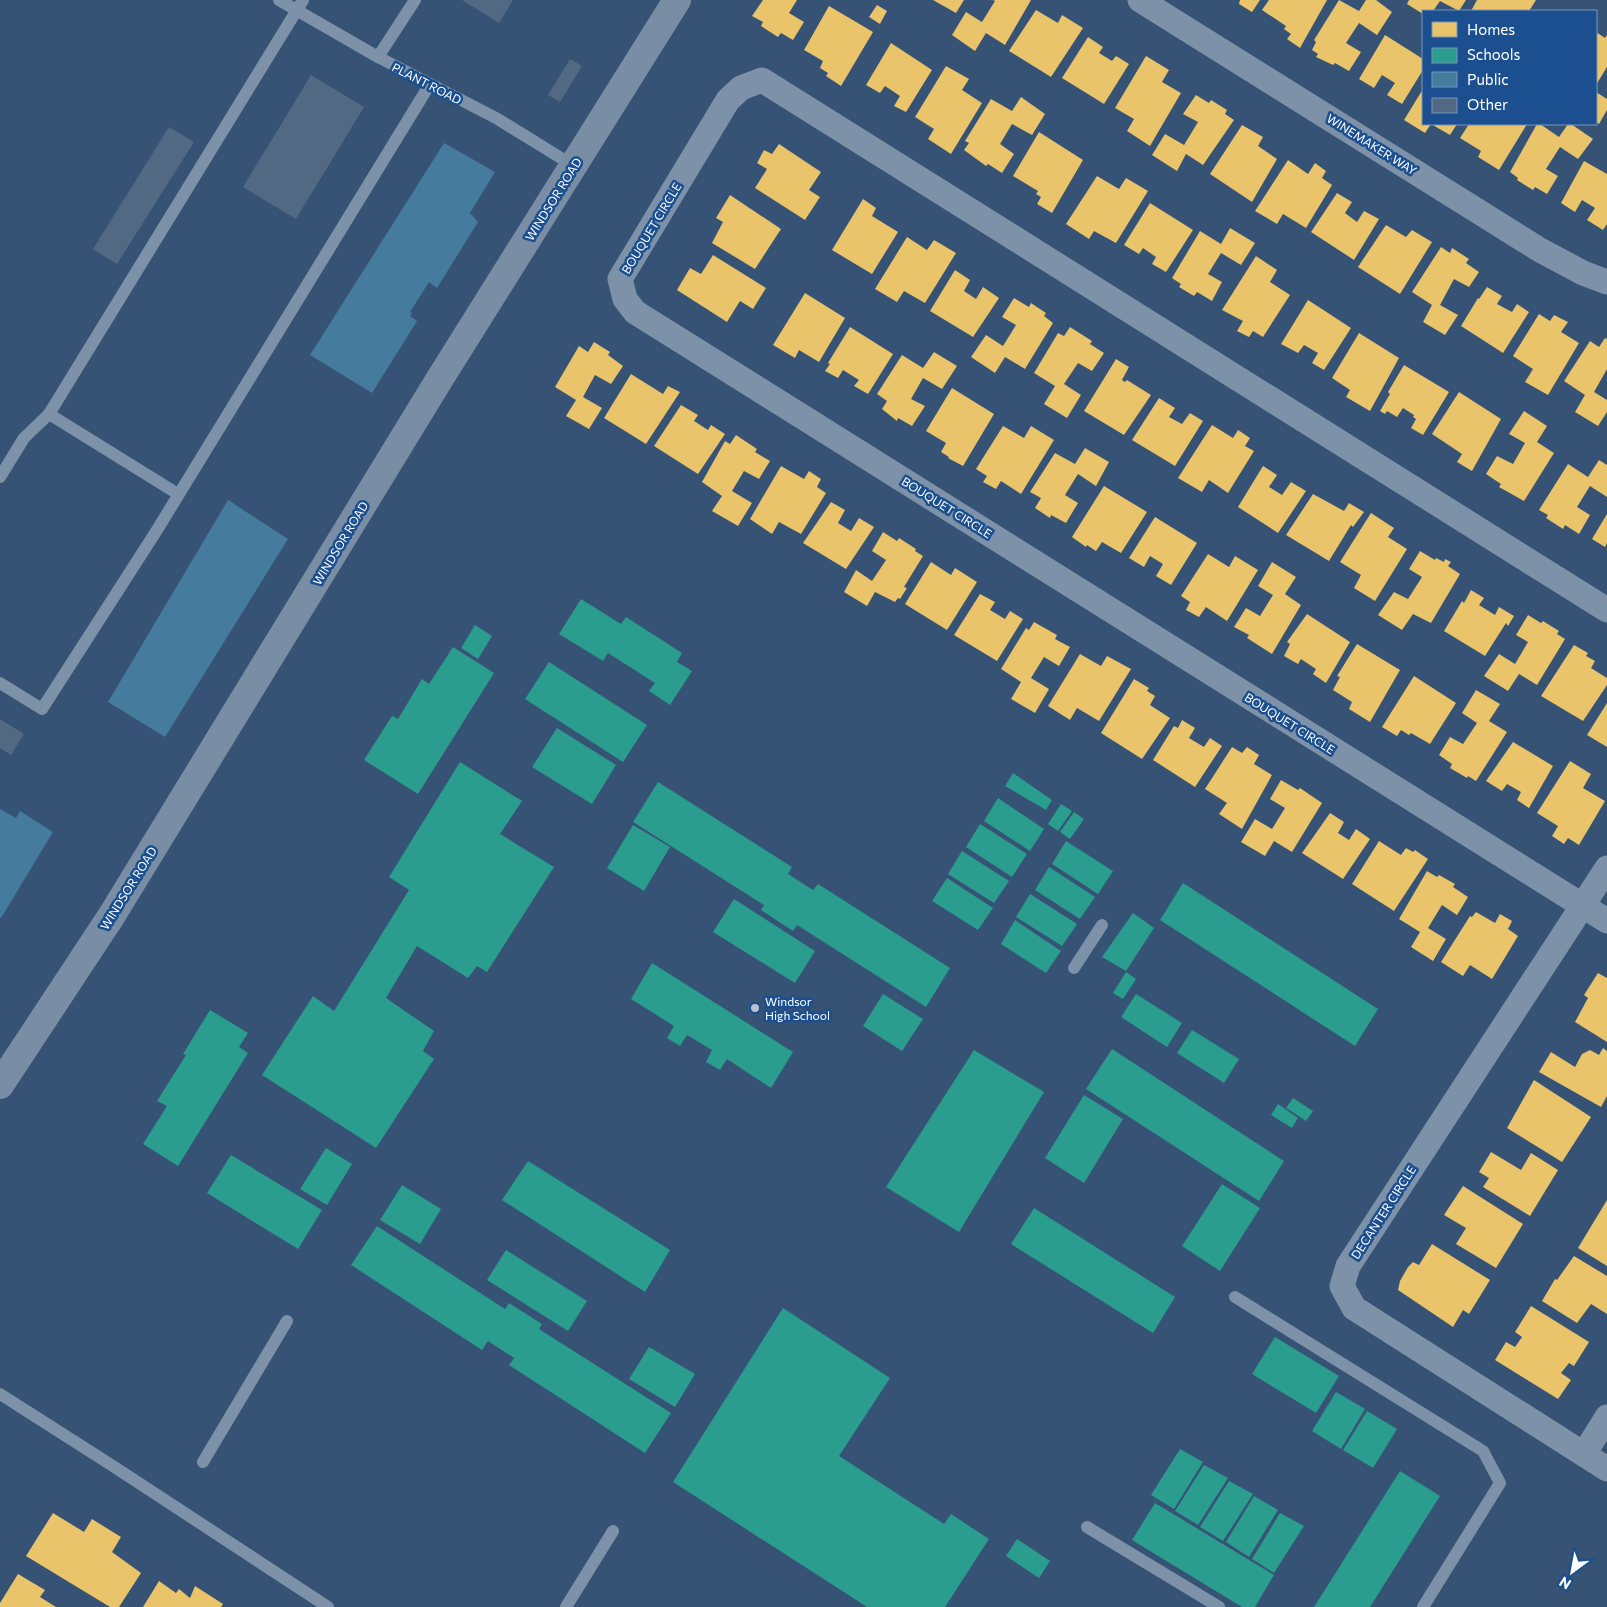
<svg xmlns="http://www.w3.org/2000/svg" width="1607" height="1607" viewBox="0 0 1607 1607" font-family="Commissioner,sans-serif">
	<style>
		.homes { fill: #e9c46a }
		.schools { fill: #2a9d8f }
		.public { fill: #457b9d }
		.building { fill: #526984 }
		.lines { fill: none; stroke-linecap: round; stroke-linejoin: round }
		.service { stroke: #7d92a8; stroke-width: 12 }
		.minor { stroke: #7d92a8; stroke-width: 25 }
		.secondary { stroke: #798da4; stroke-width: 28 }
		.poi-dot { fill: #b9c2ce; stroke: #1b4f8f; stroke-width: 2 }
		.labels { text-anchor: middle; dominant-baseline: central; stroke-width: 5; stroke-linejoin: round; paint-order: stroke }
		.street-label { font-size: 12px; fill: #fff; stroke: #1b4f8f }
		.poi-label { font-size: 12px; fill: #fff; stroke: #1b4f8f; text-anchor: start }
	</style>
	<rect width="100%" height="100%" fill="#365274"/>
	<!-- homes -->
	<g class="homes">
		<path d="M763,0H797L789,13L804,22L793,40L781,33L778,37L761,26L763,22L752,16Z"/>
		<path d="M933,0H964L956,13Z"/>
		<path d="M993,0H1031L1005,45L986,33L975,51L952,35L966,12L982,22L995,1Z"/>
		<path d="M1240,0H1260L1252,12L1239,4Z"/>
		<path d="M1269,0H1327L1300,48L1287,39L1291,34L1284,29L1286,26L1262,10Z"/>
		<path d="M1339,0L1359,11L1366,0H1376L1392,12L1377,35L1359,23L1346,43L1361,52L1349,71L1335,63L1333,65L1316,57L1318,54L1312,50L1316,42L1314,40Z"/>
		<path d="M1409,0H1466L1459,11L1440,1L1433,11H1423V14L1407,4Z"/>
		<path d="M1477,0H1536L1529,11H1471Z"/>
		<path d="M877,5L887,11L880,24L869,17Z"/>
		<path d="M829,6L873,32L841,86L826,76L828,73L820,68L823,61L804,50Z"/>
		<path d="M1036,10L1058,23L1062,15L1083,28L1051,77L1009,51Z"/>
		<path d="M1596,32L1605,38L1607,35V67L1596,85Z"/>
		<path d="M1385,35L1423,59V70L1402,104L1387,95L1395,83L1382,75L1374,88L1359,79Z"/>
		<path d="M1088,37L1103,47L1099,53L1112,61L1116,56L1129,64L1104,104L1062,78Z"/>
		<path d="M891,43L932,70L906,112L894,106L900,96L885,86L880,93L866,85Z"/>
		<path d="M1146,56L1169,70L1162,82L1181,93L1150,146L1127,131L1134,119L1115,108Z"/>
		<path d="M946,66L969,79L962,90L982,103L951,154L928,139L934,129L915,117Z"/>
		<path d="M1423,89V124H1457L1450,135L1431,124L1425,133L1404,120Z"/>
		<path d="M1596,92L1607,99V110L1599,124L1596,122Z"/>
		<path d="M1196,95L1209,103L1211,100L1227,110L1225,114L1234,120L1203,165L1186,154L1177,171L1152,155L1165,134L1184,145L1198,122L1183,114Z"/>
		<path d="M1021,97L1045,114L1032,135L1012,124L1000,144L1014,154L1002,173L988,164L986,166L964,150L969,143L965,141L991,99L1012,111Z"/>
		<path d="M1469,124H1527L1499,170L1478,157L1481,151L1460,138Z"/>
		<path d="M1537,124H1540L1559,137L1568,124H1571L1593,139L1578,159L1560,147L1546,169L1558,176L1547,194L1535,187L1533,190L1517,180L1518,178L1510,172Z"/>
		<path d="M1242,125L1263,137L1258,146L1277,159L1252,202L1210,174Z"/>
		<path d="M1039,132L1083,160L1052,213L1037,204L1041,197L1036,194L1038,191L1013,176Z"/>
		<path d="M779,144L821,172L809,190L820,197L805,220L755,188L767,169L757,163L764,150L772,154Z"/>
		<path d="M1288,160L1308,174L1315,163L1326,171L1322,178L1332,185L1306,228L1283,214L1277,224L1255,211Z"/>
		<path d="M1584,161L1607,174V224L1603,230L1587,220L1595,208L1582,200L1575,212L1561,203Z"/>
		<path d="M1097,176L1119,189L1126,178L1148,191L1116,243L1094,231L1089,239L1066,224Z"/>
		<path d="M1337,193L1352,202L1345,213L1357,222L1364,211L1379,219L1354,260L1311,232Z"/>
		<path d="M730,195L781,229L755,269L712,243L723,222L716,218Z"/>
		<path d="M863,199L876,208L872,216L898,232L872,274L832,250Z"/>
		<path d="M1150,203L1193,230L1166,272L1152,264L1156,257L1143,248L1139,254L1124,245Z"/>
		<path d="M1386,225L1406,237L1412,230L1432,242L1400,294L1358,267Z"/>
		<path d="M1230,228L1255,243L1241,265L1221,253L1208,274L1222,282L1212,301L1197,292L1194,296L1179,287L1181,284L1172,278L1200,231L1221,244Z"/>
		<path d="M907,237L927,250L934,240L956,253L925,303L904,291L897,302L875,289Z"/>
		<path d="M1441,247L1450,253L1452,248L1469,259L1466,263L1479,272L1469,287L1454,279L1440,305L1458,315L1445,335L1423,322L1432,305L1412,292Z"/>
		<path d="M713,255L766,288L753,309L740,301L727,322L677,290L690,268L701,274Z"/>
		<path d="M1256,256L1277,270L1270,282L1290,295L1263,337L1253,331L1249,337L1237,331L1243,321L1222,310Z"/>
		<path d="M955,270L970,280L964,291L976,299L983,287L999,298L973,337L930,311Z"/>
		<path d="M1487,287L1502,296L1497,304L1512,312L1517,304L1529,312L1503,353L1461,326L1478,298L1479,299Z"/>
		<path d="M805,293L845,318L819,362L799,350L795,358L773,345Z"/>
		<path d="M1014,298L1029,307L1031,303L1046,313L1044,316L1053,323L1025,369L1005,357L995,373L971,357L986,335L1003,346L1016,325L1002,317Z"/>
		<path d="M1308,300L1351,328L1324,370L1312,363L1318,353L1304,345L1298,353L1281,344Z"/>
		<path d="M1539,314L1550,321L1554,315L1568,322L1561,332L1579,343L1548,395L1525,382L1533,369L1513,356Z"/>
		<path d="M850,327L893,354L868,394L854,386L859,380L843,370L838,378L825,371L830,364L828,363Z"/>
		<path d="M1070,327L1092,341L1090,344L1104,353L1092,371L1078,363L1064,384L1081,395L1067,418L1044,404L1055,386L1034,373L1058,333L1064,336Z"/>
		<path d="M1359,333L1399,358L1370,411L1346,397L1350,390L1332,378Z"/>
		<path d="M1605,338L1607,339V369L1594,392L1607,400V412L1598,426L1575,412L1585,395L1564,381L1590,341L1599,347Z"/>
		<path d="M594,342L610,352L608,355L623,366L611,384L595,375L583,397L602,408L589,429L566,416L576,400L555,387L579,346L588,352Z"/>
		<path d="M934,352L957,366L942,389L923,378L911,399L925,406L912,426L898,418L897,421L882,409L887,401L877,394L902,355L923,368Z"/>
		<path d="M1116,359L1129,367L1122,380L1125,382L1127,380L1151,395L1124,435L1084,411Z"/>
		<path d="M1404,365L1449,392L1423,435L1411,428L1416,419L1413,417L1414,415L1403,408L1397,417L1387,411L1385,414L1380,411L1390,394L1388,392Z"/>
		<path d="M631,374L663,394L668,386L680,392L646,444L604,418Z"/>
		<path d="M952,388L994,414L963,466L948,458L949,457L941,452L946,443L926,431Z"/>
		<path d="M1459,392L1501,419L1472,471L1457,462L1462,454L1432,434Z"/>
		<path d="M1159,398L1175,408L1169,417L1182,424L1190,413L1203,421L1175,466L1132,440Z"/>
		<path d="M681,405L698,415L694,421L708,430L711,425L725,434L698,474L654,446Z"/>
		<path d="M1524,411L1547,426L1537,442L1554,453L1524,501L1499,487L1501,484L1486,474L1497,456L1513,464L1525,443L1509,434Z"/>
		<path d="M1212,425L1233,438L1238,430L1250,438L1245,446L1254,451L1228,493L1209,480L1202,492L1178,478Z"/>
		<path d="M1003,426L1024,438L1031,426L1054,440L1021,494L1001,481L996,489L983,482L987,476L976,469Z"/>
		<path d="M736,435L757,449L755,452L770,461L759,479L744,471L732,491L752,503L738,526L712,511L722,496L702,482L725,441L730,444Z"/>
		<path d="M1085,448L1109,462L1096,486L1078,474L1065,495L1078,503L1066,523L1051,515L1050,518L1035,508L1041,498L1030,492L1055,453L1075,464Z"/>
		<path d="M1599,460L1607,465V497L1590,486L1577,507L1590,515L1579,534L1565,525L1563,529L1546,518L1548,515L1539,510L1568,464L1588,477Z"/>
		<path d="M781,466L804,479L809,471L821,479L817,487L826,493L801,534L779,522L772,534L750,519Z"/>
		<path d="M1263,466L1277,475L1269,487L1282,495L1291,482L1306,491L1278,533L1238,507Z"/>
		<path d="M1104,486L1147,512L1121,553L1102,542L1096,551L1087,545L1086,547L1072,537Z"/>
		<path d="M1313,494L1344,511L1349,503L1364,512L1353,527L1351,525L1329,561L1286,535Z"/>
		<path d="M831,502L845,510L838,523L851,531L859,518L874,527L846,569L803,543Z"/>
		<path d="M1371,513L1394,528L1388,537L1407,549L1375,601L1354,588L1361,575L1340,562Z"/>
		<path d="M1607,514V543L1605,547L1592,539Z"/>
		<path d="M1155,517L1197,543L1171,585L1156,576L1163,564L1150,556L1144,567L1129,558Z"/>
		<path d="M883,532L897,541L899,538L916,549L915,551L923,556L904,587L907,588L900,599L898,598L895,602L875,592L867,606L844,592L856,570L872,581L886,560L872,551Z"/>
		<path d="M1420,551L1435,560L1436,558L1444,562L1445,559L1451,562L1448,566L1460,574L1431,623L1413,614L1402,630L1378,615L1394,592L1408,599L1422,577L1409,569Z"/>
		<path d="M1208,554L1229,567L1235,556L1258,570L1227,621L1206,607L1199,617L1186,610L1190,602L1181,596Z"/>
		<path d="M931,562L951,575L955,568L977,582L947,630L905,604Z"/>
		<path d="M1272,562L1296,577L1285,594L1301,605L1272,654L1247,638L1249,635L1234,627L1246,608L1260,616L1273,595L1258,586Z"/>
		<path d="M1471,590L1484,598L1479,605L1495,615L1499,607L1514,616L1508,626L1506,623L1485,656L1444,631L1462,601L1464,603Z"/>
		<path d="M980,594L995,602L990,610L1005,619L1010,611L1023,619L997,661L954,635Z"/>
		<path d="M1307,614L1350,642L1326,683L1313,674L1316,669L1301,659L1298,664L1284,656L1290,644L1287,642Z"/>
		<path d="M1528,615L1541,623L1543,621L1559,631L1557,634L1565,639L1537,685L1519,674L1508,691L1484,676L1499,654L1515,664L1528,642L1516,635Z"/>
		<path d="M1034,622L1057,635L1055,639L1070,647L1059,666L1044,657L1031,678L1049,689L1035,713L1011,699L1021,682L1001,669L1026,628L1029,630Z"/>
		<path d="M1357,644L1400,670L1370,722L1349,709L1352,702L1333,690L1340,677L1337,676Z"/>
		<path d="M1574,645L1588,653L1586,656L1595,661L1591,668L1607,678V685L1583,721L1541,696Z"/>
		<path d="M1080,654L1101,666L1107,656L1131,669L1099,721L1077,708L1070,720L1048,706Z"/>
		<path d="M1414,676L1456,703L1430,744L1411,733L1409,735L1401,730L1397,736L1382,727Z"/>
		<path d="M1134,679L1149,688L1147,691L1155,696L1150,705L1170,718L1142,759L1101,733Z"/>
		<path d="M1476,690L1500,704L1489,721L1507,732L1476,781L1468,776L1467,778L1450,768L1452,764L1439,755L1450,737L1463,744L1477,723L1462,713Z"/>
		<path d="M1607,703V747L1587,735Z"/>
		<path d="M1182,720L1195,728L1189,738L1204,747L1210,738L1222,746L1195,787L1153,760L1174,726L1178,728Z"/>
		<path d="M1513,742L1553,766L1529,808L1517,800L1521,792L1507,784L1502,791L1486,781Z"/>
		<path d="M1232,747L1242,753L1247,747L1259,755L1254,764L1272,775L1242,829L1219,814L1227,803L1205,789Z"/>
		<path d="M1570,761L1591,774L1583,788L1605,801L1579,845L1568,838L1564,844L1552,836L1558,826L1537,813Z"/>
		<path d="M1281,780L1298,790L1300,788L1322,803L1292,852L1274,841L1265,856L1241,842L1255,819L1272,829L1285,808L1270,799Z"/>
		<path d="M1330,813L1344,822L1338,833L1349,840L1356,829L1370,839L1343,879L1302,853Z"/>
		<path d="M1379,841L1401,855L1406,848L1413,852L1415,850L1428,859L1394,911L1352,884Z"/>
		<path d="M1427,871L1437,877L1439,875L1455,884L1453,887L1468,897L1457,915L1442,905L1428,928L1446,939L1433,961L1411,947L1420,932L1399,919Z"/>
		<path d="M1476,912L1495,923L1500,914L1512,921L1508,929L1518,936L1492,979L1470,965L1463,976L1441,962L1470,916L1472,917Z"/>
		<path d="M1598,973L1607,978V1042L1575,1022L1588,998L1584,995Z"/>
		<path d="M1603,1048L1607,1051V1096L1601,1107L1539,1072L1551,1052L1575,1067L1582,1054L1590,1050L1599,1055Z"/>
		<path d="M1534,1080L1591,1117L1562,1162L1507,1128Z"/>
		<path d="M1491,1152L1521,1170L1531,1153L1558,1170L1530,1216L1483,1187L1489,1178L1479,1172Z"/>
		<path d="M1463,1186L1523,1224L1496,1268L1456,1244L1466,1228L1444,1215Z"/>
		<path d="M1607,1200V1266L1578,1248Z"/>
		<path d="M1432,1244L1490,1280L1469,1314L1463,1310L1453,1327L1398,1290L1400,1281L1408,1267L1413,1262L1419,1265Z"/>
		<path d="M1574,1256L1607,1276V1314L1591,1304L1577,1323L1542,1301L1555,1279L1557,1280Z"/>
		<path d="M1531,1306L1589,1342L1574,1366L1569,1363L1561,1373L1571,1380L1558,1399L1495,1360L1506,1342L1515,1347L1522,1337L1515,1332Z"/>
		<path d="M53,1513L84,1532L92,1519L121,1537L112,1552L141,1573L119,1607H110L26,1556Z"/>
		<path d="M18,1574L45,1590L40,1597L56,1607H0V1603Z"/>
		<path d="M159,1581L176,1593L179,1589L190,1598L195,1586L223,1604L221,1607H143Z"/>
	</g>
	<!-- schools -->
	<g class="schools">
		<path d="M581,599L621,624L626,617L682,653L677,662L692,671L670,705L649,691L655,683L608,653L603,661L559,634Z"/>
		<path d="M475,625L492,636L478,659L461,648Z"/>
		<path d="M453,647L494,673L418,794L364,760L392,716L398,719L422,679L429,684Z"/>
		<path d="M549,662L647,725L623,762L525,699Z"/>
		<path d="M557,728L616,765L592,804L532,767Z"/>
		<path d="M460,762L522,801L500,834L554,867L487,972L477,966L468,978L417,946L386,998L434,1031L423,1051L434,1059L376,1148L262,1075L313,996L334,1011L409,890L389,877Z"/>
		<path d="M1013,773L1052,800L1046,810L1005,786Z"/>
		<path d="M658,782L792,867L788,874L813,890L818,884L950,968L926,1007L797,925L793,931L761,910L764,905L633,822Z"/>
		<path d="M998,798L1044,829L1030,851L984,821Z"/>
		<path d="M1061,804L1072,811L1058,831L1048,824Z"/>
		<path d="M1074,812L1084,819L1070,839L1060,832Z"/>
		<path d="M980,824L1027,854L1012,877L966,847Z"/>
		<path d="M633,825L670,847L644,891L607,868Z"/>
		<path d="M1066,841L1113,871L1098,894L1052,864Z"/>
		<path d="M962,851L1009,881L994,903L948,874Z"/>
		<path d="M1049,867L1095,897L1080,919L1035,890Z"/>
		<path d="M947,878L993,908L978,930L932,901Z"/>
		<path d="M1183,883L1378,1009L1355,1046L1160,920Z"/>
		<path d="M1030,894L1077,924L1062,946L1016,917Z"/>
		<path d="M734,899L815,951L795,983L713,932Z"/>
		<path d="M1133,913L1154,928L1126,971L1102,957Z"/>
		<path d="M1015,920L1061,951L1046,973L1001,944Z"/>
		<path d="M652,963L793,1052L771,1088L727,1059L720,1070L706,1062L712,1050L687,1035L680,1046L667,1038L674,1026L631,999Z"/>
		<path d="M1126,972L1136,979L1123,999L1113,993Z"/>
		<path d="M883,994L923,1019L902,1051L863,1026Z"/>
		<path d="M1136,994L1182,1023L1167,1047L1121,1017Z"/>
		<path d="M210,1010L248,1033L239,1047L248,1053L178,1166L143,1144L167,1106L157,1101L186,1055L183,1054Z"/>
		<path d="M1192,1030L1239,1059L1224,1083L1177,1053Z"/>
		<path d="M1112,1049L1284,1161L1259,1201L1086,1089Z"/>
		<path d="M974,1050L1044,1092L959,1232L886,1187Z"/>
		<path d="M1084,1095L1123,1119L1084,1183L1045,1158Z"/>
		<path d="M1293,1098L1313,1111L1306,1121L1286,1108Z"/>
		<path d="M1278,1104L1298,1118L1292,1128L1271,1115Z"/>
		<path d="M326,1148L352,1164L327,1205L300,1189Z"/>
		<path d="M231,1155L322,1210L298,1249L207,1193Z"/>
		<path d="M528,1161L670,1250L645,1292L502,1200Z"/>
		<path d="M1222,1184L1260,1208L1220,1271L1182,1246Z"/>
		<path d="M402,1185L441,1209L420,1244L380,1220Z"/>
		<path d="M1034,1208L1175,1297L1153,1333L1011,1244Z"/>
		<path d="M377,1226L505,1309L509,1303L542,1324L539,1329L671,1413L645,1453L509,1365L514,1358L488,1341L482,1350L351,1265Z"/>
		<path d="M506,1250L587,1301L568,1331L487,1280Z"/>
		<path d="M783,1308L890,1378L839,1456L944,1524L951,1514L989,1539L945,1607H867L673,1482Z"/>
		<path d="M1275,1337L1339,1376L1316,1413L1252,1374Z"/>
		<path d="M649,1347L695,1374L675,1407L629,1379Z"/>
		<path d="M1336,1392L1365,1409L1341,1449L1312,1431Z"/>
		<path d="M1367,1411L1397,1429L1373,1468L1343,1450Z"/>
		<path d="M1180,1449L1203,1462L1174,1509L1151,1495Z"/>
		<path d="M1204,1465L1228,1478L1198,1525L1175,1511Z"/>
		<path d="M1400,1471L1440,1496L1370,1607H1314Z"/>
		<path d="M1229,1481L1253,1494L1223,1541L1200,1527Z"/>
		<path d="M1254,1496L1278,1510L1249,1557L1226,1542Z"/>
		<path d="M1155,1503L1274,1575L1255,1607H1242L1132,1540Z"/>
		<path d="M1280,1513L1304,1526L1274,1573L1252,1559Z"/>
		<path d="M1017,1539L1050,1561L1039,1578L1006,1556Z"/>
	</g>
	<!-- public -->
	<g class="public">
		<path d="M444,143L495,172L470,213L478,222L437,288L429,282L410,312L412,313L410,316L417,321L372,393L310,355Z"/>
		<path d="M228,500L288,539L165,737L108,702Z"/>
		<path d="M0,809L16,818L20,811L53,832L1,918L0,917Z"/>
	</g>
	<!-- building -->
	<g class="building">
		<path d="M462,0H513L499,23Z"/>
		<path d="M570,59L582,66L560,102L548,95Z"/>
		<path d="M311,75L364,107L296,219L243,187Z"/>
		<path d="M169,127L194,142L117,264L93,249Z"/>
		<path d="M0,719L24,734L11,755L0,748Z"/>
	</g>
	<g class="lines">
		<!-- service -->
		<g class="service">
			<path d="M279,0L378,57L496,118L574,166"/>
			<path d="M378,57L415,0"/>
			<path d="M49,414L178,494"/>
			<path d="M0,477L24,438L49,414L303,0"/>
			<path d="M0,683L42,709L157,530L430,84"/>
			<path d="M1074,968L1102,925"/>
			<path d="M1235,1297L1483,1451L1500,1483L1423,1607"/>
			<path d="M0,1394L116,1468L328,1607"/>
			<path d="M203,1462L287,1321"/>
			<path d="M1087,1527L1219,1607"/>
			<path d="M566,1607L613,1531"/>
		</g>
		<!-- minor -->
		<g class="minor">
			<path d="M1140,0L1540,250L1583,273L1607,282"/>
			<path d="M1607,610L762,80L741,88L728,100L620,279L625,299L635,312L1607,921"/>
			<path d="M1607,868L1348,1266L1342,1286L1354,1308L1607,1469"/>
			<path d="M1584,1454L1607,1417"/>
		</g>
		<!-- secondary -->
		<path class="secondary" d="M0,1085L112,915L439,380L677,0"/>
	</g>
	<!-- markers -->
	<circle class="poi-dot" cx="755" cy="1008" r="5"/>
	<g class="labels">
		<!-- street labels -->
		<g class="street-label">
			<text transform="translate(427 83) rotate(27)">PLANT ROAD</text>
			<text transform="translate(1372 144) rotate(32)">WINEMAKER WAY</text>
			<text transform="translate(553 199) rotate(-58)">WINDSOR ROAD</text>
			<text transform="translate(651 228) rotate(-59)">BOUQUET CIRCLE</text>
			<text transform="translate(947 507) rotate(32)">BOUQUET CIRCLE</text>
			<text transform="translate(340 543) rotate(-59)">WINDSOR ROAD</text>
			<text transform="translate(1290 723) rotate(32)">BOUQUET CIRCLE</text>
			<text transform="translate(128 888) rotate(-58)">WINDSOR ROAD</text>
			<text transform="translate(1383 1212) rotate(-57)">DECANTER CIRCLE</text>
		</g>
		<!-- poi labels -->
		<g class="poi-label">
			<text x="765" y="1001">Windsor<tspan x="765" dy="14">High School</tspan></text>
		</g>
	</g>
	<!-- legend -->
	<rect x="1422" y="10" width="175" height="115" fill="#1b4f8f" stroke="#7695bc"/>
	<rect x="1432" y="22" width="25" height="15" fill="#e9c46a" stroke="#7695bc"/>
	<text x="1467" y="35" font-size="15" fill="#ffffff">Homes</text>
	<rect x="1432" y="48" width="25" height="15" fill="#2a9d8f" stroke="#7695bc"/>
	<text x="1467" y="60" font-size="15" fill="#ffffff">Schools</text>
	<rect x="1432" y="72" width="25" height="15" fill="#457b9d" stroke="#7695bc"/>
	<text x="1467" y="85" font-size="15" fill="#ffffff">Public</text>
	<rect x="1432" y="98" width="25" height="15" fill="#526984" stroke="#7695bc"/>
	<text x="1467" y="110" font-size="15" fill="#ffffff">Other</text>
	<!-- north arrow -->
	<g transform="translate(1572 1572) rotate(212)" stroke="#1b4f8f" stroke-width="4" paint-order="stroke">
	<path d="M0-4L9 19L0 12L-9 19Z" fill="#ffffff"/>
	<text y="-8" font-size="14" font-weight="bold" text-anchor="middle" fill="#ffffff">N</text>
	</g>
</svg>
